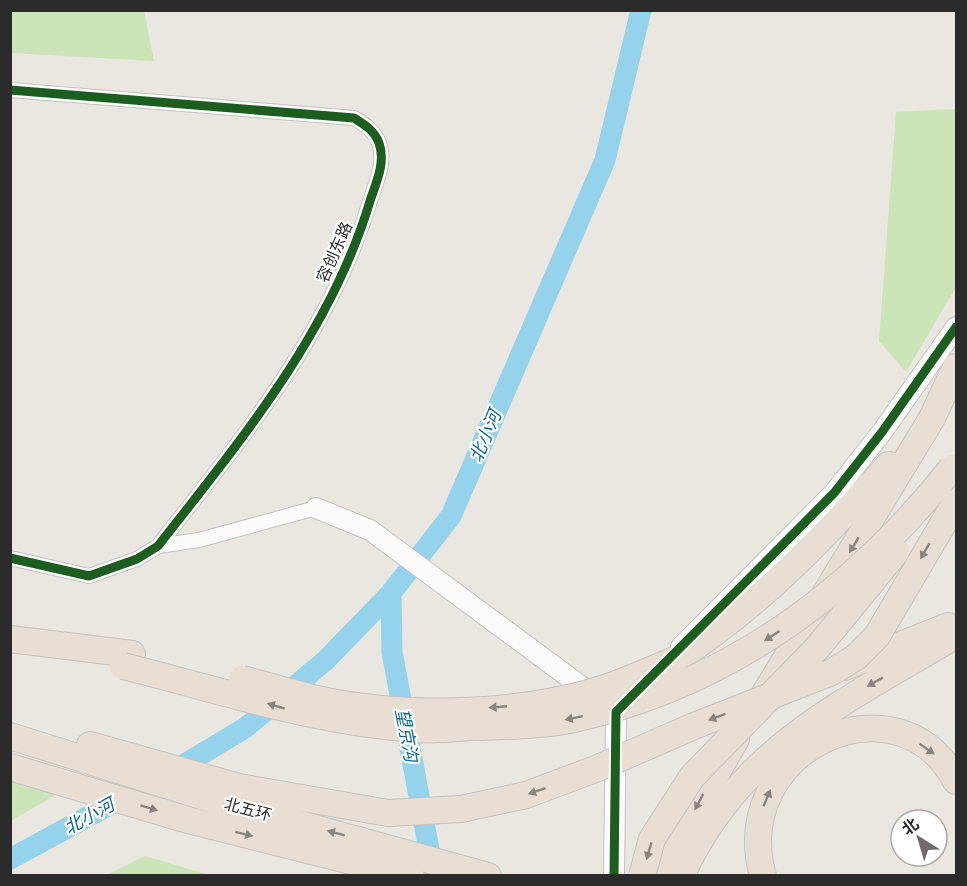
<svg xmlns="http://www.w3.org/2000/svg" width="967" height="886" viewBox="0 0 967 886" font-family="'Asap Condensed','Noto Sans SC',sans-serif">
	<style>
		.green { fill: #cbe5b9 }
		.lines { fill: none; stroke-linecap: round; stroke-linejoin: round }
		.river { stroke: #95d2eb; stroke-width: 21 }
		.street-casing { stroke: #c3c2c1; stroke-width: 16 }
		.secondary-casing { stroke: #c3c2c1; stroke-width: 22 }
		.highway-casing { stroke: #c5c4c1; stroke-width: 28 }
		.street { stroke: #fcfbfa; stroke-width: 14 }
		.secondary { stroke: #fcfbfa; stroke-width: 20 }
		.highway { stroke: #e9ded3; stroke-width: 26 }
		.highway-bridge-casing { stroke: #c5c4c1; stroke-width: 28; stroke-linecap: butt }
		.highway-bridge { stroke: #e9ded3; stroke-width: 26 }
		.cycleway-casing { stroke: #fff; stroke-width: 13 }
		.cycleway { stroke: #1b5e20; stroke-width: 9 }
		.oneway { fill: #8a847f }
		.labels { text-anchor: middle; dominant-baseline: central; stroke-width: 4.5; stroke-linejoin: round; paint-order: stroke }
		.street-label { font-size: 16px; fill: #2b2b2b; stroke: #fff }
		.water-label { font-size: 18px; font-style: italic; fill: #0c689e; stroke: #fff }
	</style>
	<rect width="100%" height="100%" fill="#eae6e0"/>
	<!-- green -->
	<g class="green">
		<path d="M10,11H144L154,61L11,53Z"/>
		<path d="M956,109V287L906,372L879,341L896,112Z"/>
		<path d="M11,777L62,791L11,821Z"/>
		<path d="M145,856L209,875H107Z"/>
	</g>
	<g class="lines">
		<!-- river -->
		<g class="river">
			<path d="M391,593L392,652L434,876"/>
			<path d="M185,764L245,728L326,660L391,593L451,516L605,160L641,10"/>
			<path d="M10,859L163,776"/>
		</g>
		<defs>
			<g id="street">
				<path d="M10,90L354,118C365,125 374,130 379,143C386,162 376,183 370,201C331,332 241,440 158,546L137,559L89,576L10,558"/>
				<path d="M158,546L199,540L316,508"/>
			</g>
			<g id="secondary">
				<path d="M316,508L370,530L597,698"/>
				<path d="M681,647L834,493L882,432L956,327"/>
				<path d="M614,876L616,712L628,700"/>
			</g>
			<g id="highway">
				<path d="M10,639L132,654"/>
				<path d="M675,660C758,607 824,538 889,465"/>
				<path d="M845,667L948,626"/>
				<path d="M762,698L932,418L956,367"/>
				<path d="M10,736L217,801L488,876"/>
				<path d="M90,745L239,787L388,813"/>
				<path d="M10,767L188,820L411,876"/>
				<path d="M682,874C740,748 844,703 956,635"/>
				<path d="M667,876L675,846L736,739"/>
				<path d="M763,876C727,749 898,671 956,781"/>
			</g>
		</defs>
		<!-- street casing -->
		<use href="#street" class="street-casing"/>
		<!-- secondary casing -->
		<use href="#secondary" class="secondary-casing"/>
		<!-- highway casing -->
		<use href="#highway" class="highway-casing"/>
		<!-- street -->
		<use href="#street" class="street"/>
		<!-- secondary -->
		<use href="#secondary" class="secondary"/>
		<!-- highway -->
		<use href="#highway" class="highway"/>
		<defs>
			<g id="highway-bridge">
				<path d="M123,666C220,690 316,723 417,729C435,731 454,728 472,727C506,726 541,726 574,719C731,684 853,592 952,468"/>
				<path d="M242,679C266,685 289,692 313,698C400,718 513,716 599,690C625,682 650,670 675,660"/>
				<path d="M388,813L461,809L526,795L598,768L694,726L832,672L856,657L877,636L956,502"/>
				<path d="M642,876L652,839L692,777L818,647L896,552"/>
			</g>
		</defs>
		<!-- highway-bridge casing -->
		<use href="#highway-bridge" class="highway-bridge-casing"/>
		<!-- highway-bridge -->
		<use href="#highway-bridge" class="highway-bridge"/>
		<defs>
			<g id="cycleway">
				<path d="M10,90L354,118C365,125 374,130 379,143C386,162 376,183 370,201C331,332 241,440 158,546L137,559L89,576L10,558"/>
				<path d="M614,876L616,712L834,493L882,432L956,327"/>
			</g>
		</defs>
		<!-- cycleway casing -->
		<use href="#cycleway" class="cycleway-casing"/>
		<!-- cycleway -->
		<use href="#cycleway" class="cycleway"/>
	</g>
	<!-- one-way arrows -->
	<defs><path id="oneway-solid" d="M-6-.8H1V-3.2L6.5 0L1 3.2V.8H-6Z" transform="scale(1.5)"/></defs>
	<g class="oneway">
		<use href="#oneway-solid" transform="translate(854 545) rotate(121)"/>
		<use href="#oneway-solid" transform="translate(925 551) rotate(120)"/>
		<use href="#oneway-solid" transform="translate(772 636) rotate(147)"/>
		<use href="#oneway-solid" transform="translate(875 682) rotate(151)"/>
		<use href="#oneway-solid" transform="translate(276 706) rotate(-164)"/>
		<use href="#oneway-solid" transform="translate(498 707) rotate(175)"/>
		<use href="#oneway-solid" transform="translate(717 717) rotate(159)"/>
		<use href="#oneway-solid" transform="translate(574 718) rotate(168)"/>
		<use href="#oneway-solid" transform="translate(927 749) rotate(35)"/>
		<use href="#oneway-solid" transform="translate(537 791) rotate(161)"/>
		<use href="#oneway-solid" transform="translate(767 798) rotate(-67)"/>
		<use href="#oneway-solid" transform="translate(699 802) rotate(118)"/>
		<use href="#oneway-solid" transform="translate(149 808) rotate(17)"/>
		<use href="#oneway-solid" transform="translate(336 833) rotate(-165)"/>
		<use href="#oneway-solid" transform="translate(244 834) rotate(14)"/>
		<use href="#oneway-solid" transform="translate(649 851) rotate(106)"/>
	</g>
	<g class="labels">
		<!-- street labels -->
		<g class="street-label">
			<text transform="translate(334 252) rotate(-66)">容创东路</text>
			<text transform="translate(248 809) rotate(15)">北五环</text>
		</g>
		<!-- water labels -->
		<g class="water-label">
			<text transform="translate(485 436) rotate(-67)">北小河</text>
			<text transform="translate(407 735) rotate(79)">望京沟</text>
			<text transform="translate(89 816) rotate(-29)">北小河</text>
		</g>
	</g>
	<!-- border -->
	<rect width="967" height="886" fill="none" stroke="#2b2b2b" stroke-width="24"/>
	<!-- north arrow -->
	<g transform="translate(919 838) rotate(323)"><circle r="28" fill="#ffffff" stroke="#aaaaaa" stroke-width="1.5"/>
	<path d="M0-4.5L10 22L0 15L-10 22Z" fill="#6e6c6a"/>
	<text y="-9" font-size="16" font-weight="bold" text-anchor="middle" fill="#2b2b2b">北</text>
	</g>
</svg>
